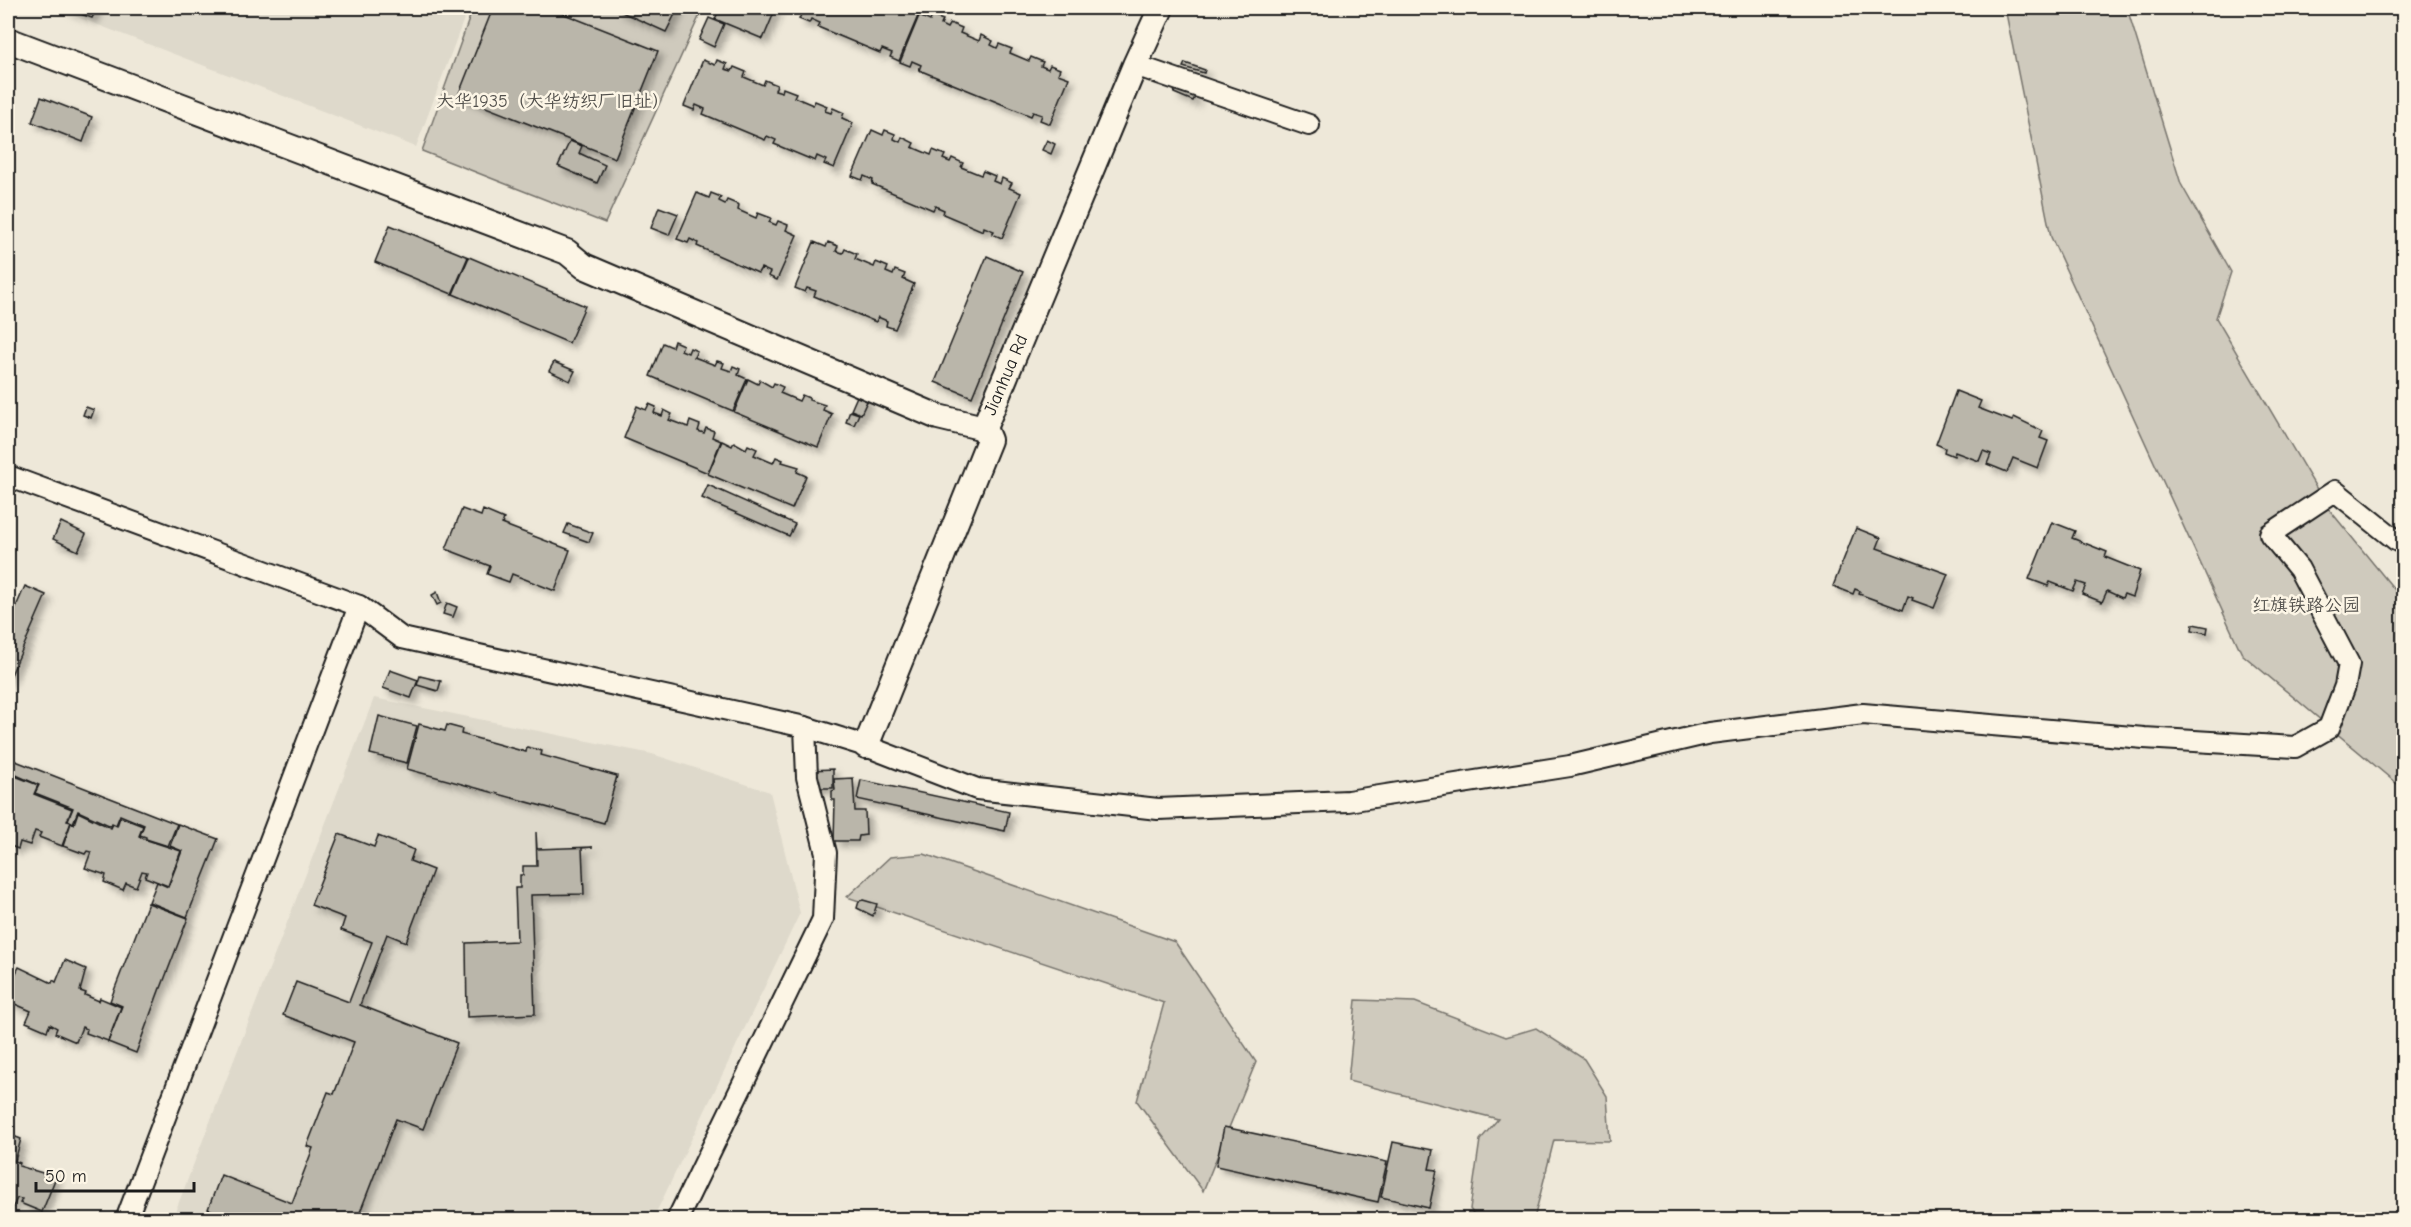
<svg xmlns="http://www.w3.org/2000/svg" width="2411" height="1227" viewBox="0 0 2411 1227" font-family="'Comic Neue','LXGW WenKai TC',sans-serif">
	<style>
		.built { fill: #ded9cb }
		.green { fill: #cfcabd; stroke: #76736c; stroke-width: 1.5 }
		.building { fill: #bab6aa; stroke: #1c1c1c; stroke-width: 1.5; filter: url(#shadow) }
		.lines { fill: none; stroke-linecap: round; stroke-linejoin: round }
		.minor-casing { stroke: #1c1c1c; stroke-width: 24 }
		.tertiary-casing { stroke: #1c1c1c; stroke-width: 28 }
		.minor { stroke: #fcf5e5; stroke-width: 20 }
		.tertiary { stroke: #fcf5e5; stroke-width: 24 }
		.labels { text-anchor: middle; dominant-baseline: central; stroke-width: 5; stroke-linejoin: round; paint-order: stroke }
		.park-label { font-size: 18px; fill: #52504c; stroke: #fcf5e5 }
		.street-label { font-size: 18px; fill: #1c1c1c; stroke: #fcf5e5 }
	</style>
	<defs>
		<filter id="shadow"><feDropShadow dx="5.5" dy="5.5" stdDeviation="3" flood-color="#0004"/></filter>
	</defs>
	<rect width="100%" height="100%" fill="#eee8d9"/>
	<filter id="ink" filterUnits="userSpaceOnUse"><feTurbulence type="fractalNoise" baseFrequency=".0167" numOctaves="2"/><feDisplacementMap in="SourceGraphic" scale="12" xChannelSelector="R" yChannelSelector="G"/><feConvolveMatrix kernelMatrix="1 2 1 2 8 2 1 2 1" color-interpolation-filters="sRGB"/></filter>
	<g filter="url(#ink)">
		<!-- built -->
		<g class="built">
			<path d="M54,8H468L416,147Z"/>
			<path d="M374,698L652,754L770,792L800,913L653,1219L172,1220Z"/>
		</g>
		<!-- green -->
		<g class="green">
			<path d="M473,8H703L605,223L422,151Z"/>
			<path d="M2005,8H2127L2181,184L2231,272L2216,318L2328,508L2403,600V789L2242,654L2051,237Z"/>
			<path d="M924,854L1175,942L1256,1062L1203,1191L1137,1101L1164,1003L847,897L890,857Z"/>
			<path d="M1356,1000L1415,1002L1506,1037L1536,1028L1584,1059L1607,1096L1610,1141L1554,1140L1534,1219H1477L1470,1209L1480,1140L1498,1119L1348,1081Z"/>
		</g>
		<!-- building -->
		<g class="building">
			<path d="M64,8H97L92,18Z"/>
			<path d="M493,8H549L658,51L615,158L458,96Z"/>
			<path d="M618,8H678L666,32L617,10Z"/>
			<path d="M720,8H776L763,39L715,19Z"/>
			<path d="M804,8H909L907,11L918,16L899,61L890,57L892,53L882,49L880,53L818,27L820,23L811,19L809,23L799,19Z"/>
			<path d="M919,16L930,21L932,16L943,20L941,25L947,28L950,23L962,28L960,33L979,41L981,35L993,41L991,45L997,48L999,44L1012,49L1010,53L1029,61L1031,57L1043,62L1041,66L1048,69L1050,65L1060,69L1058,74L1069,78L1050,124L1040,120L1042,115L1033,112L1031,116L919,70L921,65L912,61L910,66L900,62Z"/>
			<path d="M709,18L724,24L714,47L699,40Z"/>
			<path d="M703,60L715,65L717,60L727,64L725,69L732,71L734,67L746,72L744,77L763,85L765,80L777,85L775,90L782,92L783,88L796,93L794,97L813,105L815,101L827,106L825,111L831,113L833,108L844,113L842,118L853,123L834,168L824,164L826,160L817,156L815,161L774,144L776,140L767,136L765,140L703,114L705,109L696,105L694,110L684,106Z"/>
			<path d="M1185,63L1205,70L1204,73L1183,67Z"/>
			<path d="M1176,87L1196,95L1193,101L1174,93Z"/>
			<path d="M41,97L92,117L83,142L32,122Z"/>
			<path d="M872,130L883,135L885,130L895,134L894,139L900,142L902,137L914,143L912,147L931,155L933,150L945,155L943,159L950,162L952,158L963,163L961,167L981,175L983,171L995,176L993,181L1000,184L1002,178L1012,183L1009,188L1021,193L1002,238L992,234L994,231L984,227L983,231L943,214L944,210L935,206L933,210L872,184L873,180L864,176L862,180L852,176Z"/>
			<path d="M1047,140L1055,144L1051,154L1042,150Z"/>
			<path d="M570,141L582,146L579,153L605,165L597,183L558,166Z"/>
			<path d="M697,193L709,198L711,193L721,197L719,201L725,204L727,200L739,205L738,210L756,218L758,213L771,218L769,222L776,225L778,221L788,225L786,230L797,235L777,280L768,276L770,272L761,268L758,273L697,246L698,243L690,239L688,243L677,239Z"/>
			<path d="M659,207L678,214L669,235L651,228Z"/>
			<path d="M390,225L468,257L452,294L375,262Z"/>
			<path d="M814,242L826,247L828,242L838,246L836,251L843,253L845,249L857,254L855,259L874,267L876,262L888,267L886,272L893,275L895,270L905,274L903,279L914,284L895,329L886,326L887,321L878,317L876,322L814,296L816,291L807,288L805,292L795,288Z"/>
			<path d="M987,256L1023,272L972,397L935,382Z"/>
			<path d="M469,257L585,306L569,343L453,294Z"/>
			<path d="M674,341L683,345L681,350L688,353L690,348L697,351L694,357L715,365L717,361L724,363L722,368L731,371L733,366L740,369L738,375L747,379L733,411L650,376L663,343L672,347Z"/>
			<path d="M554,362L575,371L570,381L549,371Z"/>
			<path d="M748,379L758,384L760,380L772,387L774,383L783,387L780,393L799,401L802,395L809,398V400L825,405L823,410L832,414L818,447L734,412Z"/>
			<path d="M1956,391L1981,401L1978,408L2012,421L2014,417L2043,431L2040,438L2048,441L2038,468L2013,458L2007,472L1987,464L1991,454L1983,451L1979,461L1955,452L1954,456L1944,452L1945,448L1936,444Z"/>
			<path d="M858,394L868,399L861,414L851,410Z"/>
			<path d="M649,404L656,407L654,413L662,416L664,410L672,414L669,420L688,427L690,421L700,425L698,431L704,433L706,428L714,431L712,437L721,441L708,473L624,438L637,406L646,410Z"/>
			<path d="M86,407L94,410L91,418L83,415Z"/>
			<path d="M850,411L859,414L854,425L846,422Z"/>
			<path d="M722,441L732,446L734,442L746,449L748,445L757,449L754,455L773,463L776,457L783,460L782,462L799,467L797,472L806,476L792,509L708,474Z"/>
			<path d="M708,485L795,524L789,536L702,498Z"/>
			<path d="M462,509L481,516L483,510L504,519L502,524L570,550L555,591L512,574L509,582L487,574L490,566L446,549Z"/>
			<path d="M61,522L86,534L78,551L53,539Z"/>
			<path d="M2052,522L2075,531L2072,538L2107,552L2105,557L2140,571L2132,597L2124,594L2122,598L2107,591L2102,602L2082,594L2086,585L2077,582L2073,591L2050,582L2048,586L2029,579Z"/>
			<path d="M568,524L593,533L589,542L564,533Z"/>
			<path d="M1856,528L1881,538L1877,548L1948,574L1934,608L1912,600L1913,598L1908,596L1903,610L1859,594L1860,591L1855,589L1853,594L1833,586Z"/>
			<path d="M25,586L46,595L8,682V625Z"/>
			<path d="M437,592L441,603L437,605L432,595Z"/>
			<path d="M447,603L457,607L453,617L443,614Z"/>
			<path d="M2193,624L2208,627L2207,633L2192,630Z"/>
			<path d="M390,670L418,680L411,698L383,688Z"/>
			<path d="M420,676L441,681L438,691L417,685Z"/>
			<path d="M379,716L417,726L407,763L370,754Z"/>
			<path d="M419,724L445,731L447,725L462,729L461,734L526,752L527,747L542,751L541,755L617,776L604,823L407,769Z"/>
			<path d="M8,758L177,824L168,846L146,839V837L140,835L144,825L120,815L116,825L112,823L111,826L78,811L73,823L68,820L73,808L35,793L39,785L14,774L11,783L8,782Z"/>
			<path d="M833,769V788H810V770Z"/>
			<path d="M15,776L38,785L34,794L72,809L67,821L71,822L62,846L39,837L41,833L35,831L30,845L20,842L18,849L8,845V783L11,785Z"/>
			<path d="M853,778L855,811H865L866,835L859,836L858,841H834L835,800H832V791L835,790L834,779Z"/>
			<path d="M861,780L1009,812L1005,831L857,799Z"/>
			<path d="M78,812L111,828L113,824L117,826L120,817L143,826L139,836L144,839L181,851L168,886L145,877L147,872L142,871L136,887L126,883L123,890L104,882L106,875L85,868L91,852L87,851L85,854L63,846L71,823L74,824Z"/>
			<path d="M178,824L218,839L187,917L149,902L157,882L168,887L182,851L170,846Z"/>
			<path d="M536,832L537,849L593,847L582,848L584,894L531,895L535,1014L467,1017L466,943L517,941L515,888H520V875H523V866H537Z"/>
			<path d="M339,834L374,847L378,836L414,850L410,861L433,870L406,942L387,934L360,1005L457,1043L423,1129L396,1119L357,1220H236L208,1209L221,1175L292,1203L313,1148L307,1146L328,1092L334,1094L354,1042L283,1015L296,982L349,1002L372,942L341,930L345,918L311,905Z"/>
			<path d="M863,900L877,904L873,916L857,908L859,901Z"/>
			<path d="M148,903L188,918L161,988H160L136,1053L108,1042L122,1006L110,1001Z"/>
			<path d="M65,960L86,969L80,991L86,993L85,995L99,1001L100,998L121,1007L108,1041L86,1033L87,1029L82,1027L76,1042L55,1033L57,1028L50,1024L47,1031L26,1022L31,1011L8,1001V989L19,967L52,983L53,980L56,982Z"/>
			<path d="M8,963L12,965L8,976L11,978L8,987Z"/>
			<path d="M1224,1127L1387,1162L1378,1202L1216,1166Z"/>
			<path d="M8,1134L21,1139L15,1161L20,1163L19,1166L56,1177L42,1212L20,1203L22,1199L17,1198L11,1212L8,1211Z"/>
			<path d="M1393,1142L1433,1150L1429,1169L1437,1170L1429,1208L1381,1197Z"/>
		</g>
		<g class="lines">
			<defs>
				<g id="minor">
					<path d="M1135,65L1309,125"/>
					<path d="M8,476L359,606L402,638L805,727L866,746L977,789L1158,809L1348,801L1570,766L1710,733L1863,714L2144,738L2295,747L2329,728L2345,686L2349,664L2299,569L2270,534L2335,491L2396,540L2404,544"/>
					<path d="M126,1220L359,606"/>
					<path d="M677,1220L823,919L826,853L807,777L805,727"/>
				</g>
				<g id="tertiary">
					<path d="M8,40L567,252L584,266L938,417L984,428"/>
					<path d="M866,746L989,440L984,428L1135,65L1161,8"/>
				</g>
			</defs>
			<!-- minor casing -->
			<use href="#minor" class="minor-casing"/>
			<!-- tertiary casing -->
			<use href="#tertiary" class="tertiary-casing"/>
			<!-- minor -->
			<use href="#minor" class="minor"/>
			<!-- tertiary -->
			<use href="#tertiary" class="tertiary"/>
		</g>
	</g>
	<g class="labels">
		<!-- park labels -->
		<g class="park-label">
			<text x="553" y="101">大华1935（大华纺织厂旧址）</text>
			<text x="2306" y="605">红旗铁路公园</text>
		</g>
		<!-- street labels -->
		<g class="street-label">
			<text transform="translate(1006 375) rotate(-67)">Jianhua Rd</text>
		</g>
	</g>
	<!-- margin -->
	<rect width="2411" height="1227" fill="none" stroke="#fcf5e5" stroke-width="30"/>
	<rect x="15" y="15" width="2381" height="1197" fill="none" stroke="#1c1c1c" stroke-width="2" filter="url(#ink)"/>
	<!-- scale -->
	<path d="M36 1182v9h158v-9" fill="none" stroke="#1c1c1c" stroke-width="3"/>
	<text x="45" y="1182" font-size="18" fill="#1c1c1c" stroke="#fcf5e5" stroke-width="4.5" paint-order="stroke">50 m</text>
</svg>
